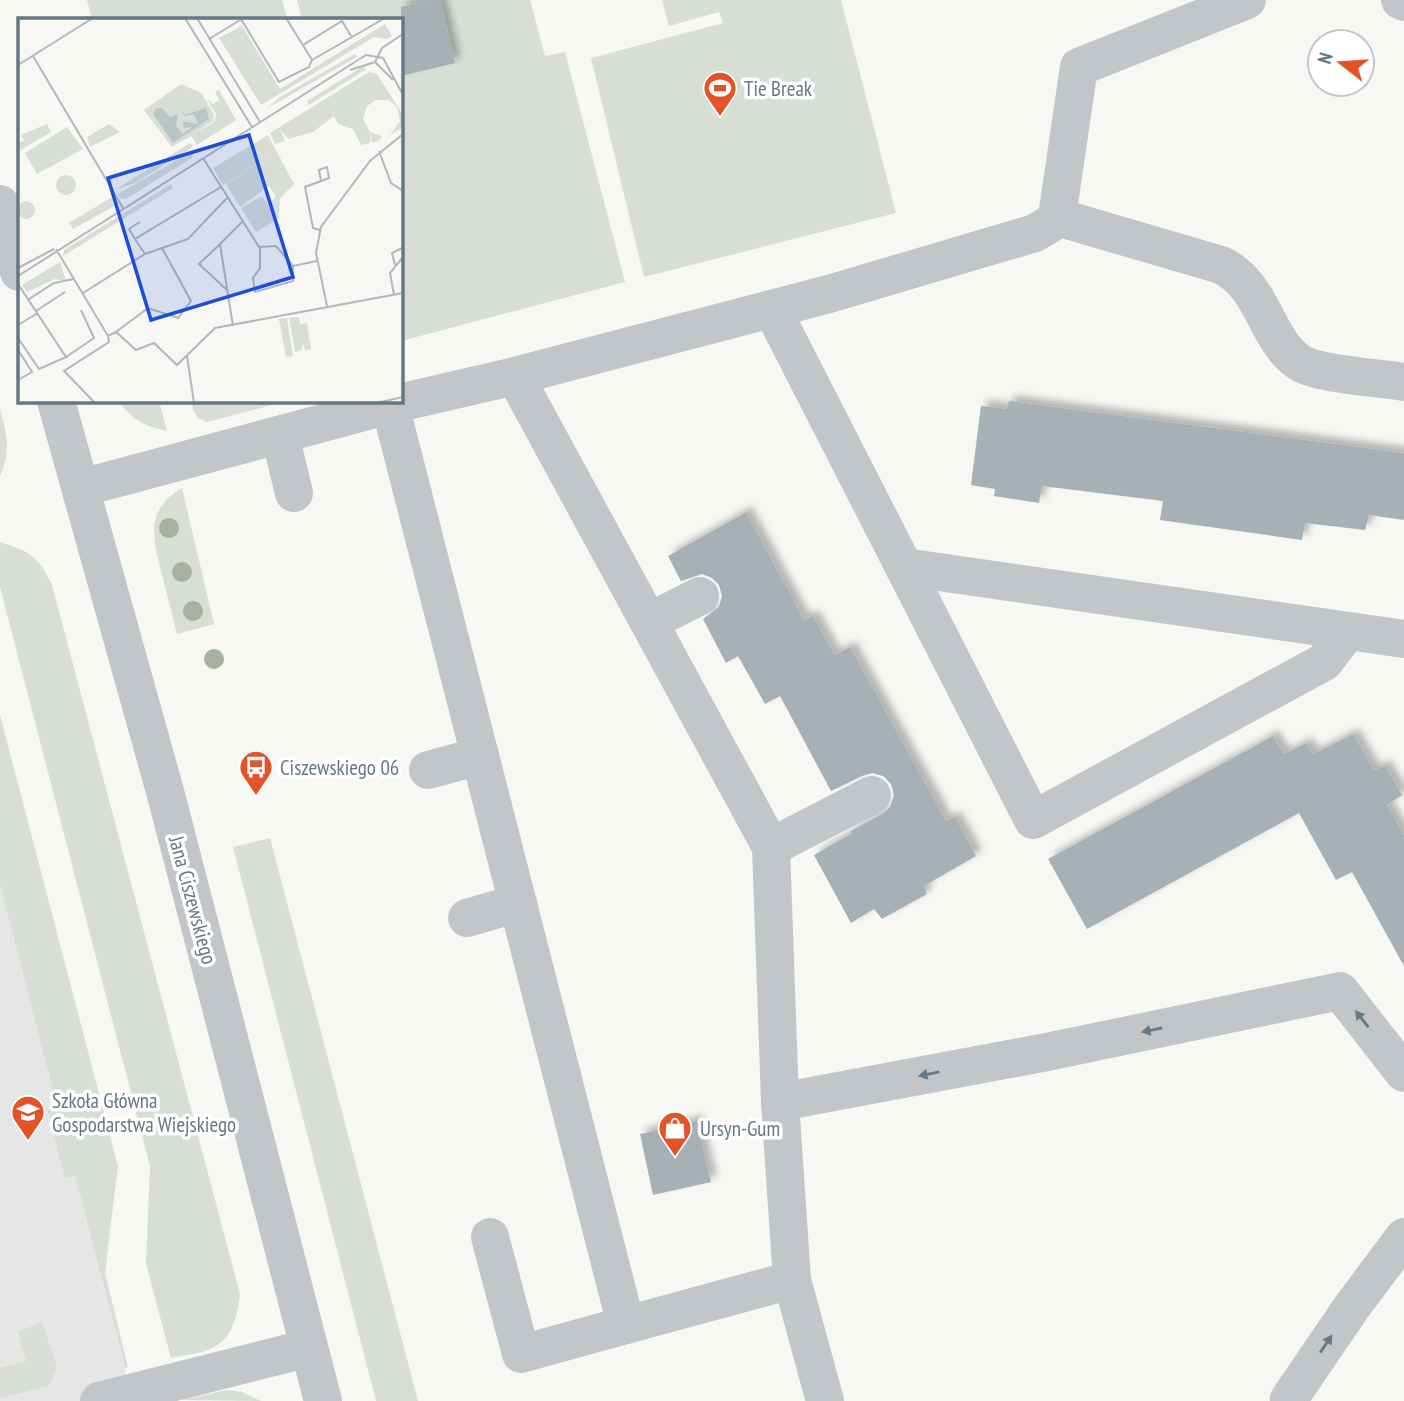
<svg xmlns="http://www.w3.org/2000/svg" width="1404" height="1401" viewBox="0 0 1404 1401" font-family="'PT Sans Narrow',sans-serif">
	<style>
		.built { fill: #e5e6e5 }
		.green { fill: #d8ded5 }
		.building { fill: #a7b0b5; filter: url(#shadow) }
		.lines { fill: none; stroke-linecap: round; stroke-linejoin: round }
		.minor { stroke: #c2c6c9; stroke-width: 38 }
		.tree { fill: #a7b1a3 }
		.oneway { fill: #667785 }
		.labels { text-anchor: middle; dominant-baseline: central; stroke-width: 7; stroke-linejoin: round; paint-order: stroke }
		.poi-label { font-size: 21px; fill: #667785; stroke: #fff; text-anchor: start }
		.street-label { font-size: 21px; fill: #667785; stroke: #fff }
		.inset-road { fill: none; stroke: #b0b8be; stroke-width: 2 }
		.view { fill: #1d4ed8; fill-opacity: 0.15; stroke: #1d4ed8; stroke-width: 3.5 }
		.inset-edge { fill: none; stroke: #667785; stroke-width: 3.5 }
	</style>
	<defs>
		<filter id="shadow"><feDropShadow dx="6" dy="-6" stdDeviation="3.5" flood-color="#0004"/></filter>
	</defs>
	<rect width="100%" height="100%" fill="#f7f7f4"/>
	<!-- built -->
	<path class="built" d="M0,885L57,1106L47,1110L65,1177L75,1176L133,1401H0Z"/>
	<!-- green -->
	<g class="green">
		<path d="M87,0H282L287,19H92Z"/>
		<path d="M297,0H530L545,56L565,52L625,282L401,341V19H302Z"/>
		<path d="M662,0H841L896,213L644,277L591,58L723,23L719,12L669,26Z"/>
		<path d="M119,401H159L167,431C146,427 130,419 119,401Z"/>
		<path d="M191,401H287L207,422C195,419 193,411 191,401Z"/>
		<path d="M0,409C7,433 11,452 0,476Z"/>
		<path d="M182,488L214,624L177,634C172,614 167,594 162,575C153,539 144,510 182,488Z"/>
		<path d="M0,542C31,552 38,556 52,585L240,1294C238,1312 233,1338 214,1347C203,1354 184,1355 171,1358L146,1264L150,1166L0,587Z"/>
		<path d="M0,715L118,1166L105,1273L128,1367L125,1368L75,1176L65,1178L47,1109L57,1106L0,885Z"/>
		<path d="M270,838L418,1401H376L233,847Z"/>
		<path d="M42,1322L57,1366L49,1386L0,1398V1368L26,1361L18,1332Z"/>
		<path d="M226,1390L242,1392L261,1401L182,1400Z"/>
	</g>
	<!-- building -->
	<g class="building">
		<path d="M430,0H440L455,63L401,76V7Z"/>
		<path d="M1009,401L1404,453V520L1369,515L1365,530L1305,523L1302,540L1160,520L1163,501L1042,486L1039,503L994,496L995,489L971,485L981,406L1006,409Z"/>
		<path d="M746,512L804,620L813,616L835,655L850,647L946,821L955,817L976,856L924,886L927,894L882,919L874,909L851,923L814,855L852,833L851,831L882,814L890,807L894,795L891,784L883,776L872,773L862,776L831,791L780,696L765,704L738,656L726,663L703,619L719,607L722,596L719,585L712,578L702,574L681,581L668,556Z"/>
		<path d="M1353,734L1374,770L1385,766L1402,795L1387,805L1404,835V966L1352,872L1336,880L1299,813L1087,929L1048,859L1273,736L1284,754L1306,743L1313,754Z"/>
		<path d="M697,1121L711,1182L653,1195L640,1134Z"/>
	</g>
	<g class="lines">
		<!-- minor -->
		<g class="minor">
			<path d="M1400,0L1404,2"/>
			<path d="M0,204L19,272"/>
			<path d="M1057,217L1221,265C1265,286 1265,342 1302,364C1320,374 1381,378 1404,382"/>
			<path d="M772,309L904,567L1404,639"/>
			<path d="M515,376L771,847L780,1102L792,1280"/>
			<path d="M56,401L166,795L323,1401"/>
			<path d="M390,405L626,1325L792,1280L825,1401"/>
			<path d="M280,435L294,493"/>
			<path d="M81,488L390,405L515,376L829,294L1035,233L1050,224L1057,217L1079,67L1247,0"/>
			<path d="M904,567L1033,820L1324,662L1348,631"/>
			<path d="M649,622L700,596"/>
			<path d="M428,770L480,756"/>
			<path d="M771,847L872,795"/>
			<path d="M467,918L518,903"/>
			<path d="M780,1102L1047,1052L1340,991L1404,1073"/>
			<path d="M490,1237L521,1354L626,1325"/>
			<path d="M99,1401L309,1348"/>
			<path d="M1290,1401L1289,1399L1351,1308L1404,1237"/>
		</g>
	</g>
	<!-- trees -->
	<g class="tree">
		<circle cx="169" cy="528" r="10"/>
		<circle cx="182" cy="572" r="10"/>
		<circle cx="193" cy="611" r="10"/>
		<circle cx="214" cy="659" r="10"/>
	</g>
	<!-- one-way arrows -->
	<defs><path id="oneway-solid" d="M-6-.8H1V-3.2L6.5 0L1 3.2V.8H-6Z" transform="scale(1.75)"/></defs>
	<g class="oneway">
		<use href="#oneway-solid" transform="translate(1362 1019) rotate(-128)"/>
		<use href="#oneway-solid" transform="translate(1152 1030) rotate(168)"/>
		<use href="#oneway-solid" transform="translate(929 1074) rotate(169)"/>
		<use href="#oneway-solid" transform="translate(1326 1344) rotate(-56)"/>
	</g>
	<!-- icons -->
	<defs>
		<symbol id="stadium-pin" viewBox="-11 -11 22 30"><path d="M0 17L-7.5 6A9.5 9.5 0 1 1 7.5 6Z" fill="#e45227" stroke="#fff"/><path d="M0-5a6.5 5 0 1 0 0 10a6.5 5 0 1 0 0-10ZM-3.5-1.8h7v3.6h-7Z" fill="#fff"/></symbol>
		<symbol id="bus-pin" viewBox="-11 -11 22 30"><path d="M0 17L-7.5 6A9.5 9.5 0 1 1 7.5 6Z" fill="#e45227" stroke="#fff"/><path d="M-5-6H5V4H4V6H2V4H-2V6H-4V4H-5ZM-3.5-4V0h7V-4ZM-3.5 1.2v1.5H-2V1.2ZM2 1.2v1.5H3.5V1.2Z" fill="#fff"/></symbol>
		<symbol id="university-pin" viewBox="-11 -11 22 30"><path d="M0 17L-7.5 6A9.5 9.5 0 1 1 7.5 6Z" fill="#e45227" stroke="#fff"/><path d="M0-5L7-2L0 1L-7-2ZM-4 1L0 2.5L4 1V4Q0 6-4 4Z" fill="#fff"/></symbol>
		<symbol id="shop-pin" viewBox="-11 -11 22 30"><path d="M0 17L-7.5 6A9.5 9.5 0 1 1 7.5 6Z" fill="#e45227" stroke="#fff"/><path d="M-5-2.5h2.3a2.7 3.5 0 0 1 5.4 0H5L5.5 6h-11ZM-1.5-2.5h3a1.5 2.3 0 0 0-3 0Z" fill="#fff"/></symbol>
	</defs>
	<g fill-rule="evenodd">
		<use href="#stadium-pin" x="701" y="69" width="38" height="52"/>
		<use href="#bus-pin" x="237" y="748" width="38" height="52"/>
		<use href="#university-pin" x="9" y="1093" width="38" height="52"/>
		<use href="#shop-pin" x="656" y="1109" width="38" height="52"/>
	</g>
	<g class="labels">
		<!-- poi labels -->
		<g class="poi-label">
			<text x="744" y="88">Tie Break</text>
			<text x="280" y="767">Ciszewskiego 06</text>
			<text x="52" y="1100">Szkoła Główna<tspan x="52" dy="24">Gospodarstwa Wiejskiego</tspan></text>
			<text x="700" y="1128">Ursyn-Gum</text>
		</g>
		<!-- street labels -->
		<g class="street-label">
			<text transform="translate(193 900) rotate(75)">Jana Ciszewskiego</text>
		</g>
	</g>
	<!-- overview -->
	<g transform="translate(18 18)">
		<rect width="385" height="385" fill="#f7f7f4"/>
		<path d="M367,6L374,18L369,21L356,19L243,87L201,20L224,8L262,71ZM337,36L339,39L248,91L262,79ZM346,48L347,52L291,87L289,83ZM351,54L359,56L385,97V109L372,117L382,103L379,89L371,82H358L349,88L345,101L352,114L364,118L361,123L354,124L353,116L352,125L343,127L335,111L320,106L316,98L295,114L270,121L262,111L267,123L257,126L252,115ZM163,66L183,75L196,96L195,103L174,117L196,104L198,96L188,80L195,86L201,82L197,74L201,72L218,102L179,127L173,118L154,129L126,92ZM29,106L33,114L1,133L0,126L6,122L3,117ZM91,106L102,114L72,129L69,119ZM49,109L65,131L19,156L7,135ZM250,117L276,166L262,180L261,200L238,214L223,190L244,178L252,190L250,185L258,179L251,168L222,189L208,166L257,135L205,167L195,150ZM172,125L175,129L117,165L97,172ZM176,132L174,140L108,181L102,180L100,176ZM38 167a10 10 0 1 1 20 0a10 10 0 1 1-20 0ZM153,166L155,170L45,238L46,232ZM96,178L98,187L55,211L51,205ZM-1 192a9 9 0 1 1 18 0a9 9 0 1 1-18 0ZM42,244L48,263L37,261L9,274L4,267ZM281,299L282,306L289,305L293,331L287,332L285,325L284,332L277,334L271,300ZM269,300L275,338L268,339L261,301Z" fill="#d8ded5"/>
		<path d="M144,90L152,99L160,96L158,108L165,116L174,109L166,110L165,103L180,106L176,96L166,98L164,90L167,97L188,90L191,101L155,125L136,97L137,91Z" fill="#b8c5c9"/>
		<path class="inset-road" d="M167,0L234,109M179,0L242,104M268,0L294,42L367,0M223,1L261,64L291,49L294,42M191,21L224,1M285,27L324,3L333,18M15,38L105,190M357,44L364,30L385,16M357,44L375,62M0,47L75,0M332,52L357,44M361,133L373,165L385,173M185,140L241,229L258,228L275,248L299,243M385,204V234M302,212L295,210L287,169L311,160L309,149L301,152L303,163M117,221L111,211L122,204M202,226L181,246L209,272M242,230V250L235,260L237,274L275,263V248M38,231L90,318L98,314L118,332L136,325L159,347L197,310L385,275M127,236L170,221L209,180M377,247L374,235L384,230M0,250L36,231M0,258L348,37L365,40L385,77M0,266L48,339L76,320L63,292M65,275L127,236L117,221L203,169M376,277L372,255L385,239M11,281L36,265L56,261M309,288L298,235L303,209L352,143L385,116M18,293L47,274M0,307L20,295M215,308L202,226L224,204M98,314L130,290L160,300L173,283L144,230M0,320L21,351L48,339M0,332L14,354L0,362M169,338L176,385M77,385L46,353L91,324L90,318M358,385L385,379"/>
		<path class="view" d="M231,117L275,259L133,302L90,160Z"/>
		<rect width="385" height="385" class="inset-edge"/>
	</g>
	<!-- north arrow -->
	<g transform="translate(1341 63) rotate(287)"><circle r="33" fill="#ffffff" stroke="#c2c9ce" stroke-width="2"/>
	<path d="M0-5L12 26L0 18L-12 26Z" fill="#e45227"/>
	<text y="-10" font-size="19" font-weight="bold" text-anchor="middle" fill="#667785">N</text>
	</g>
</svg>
